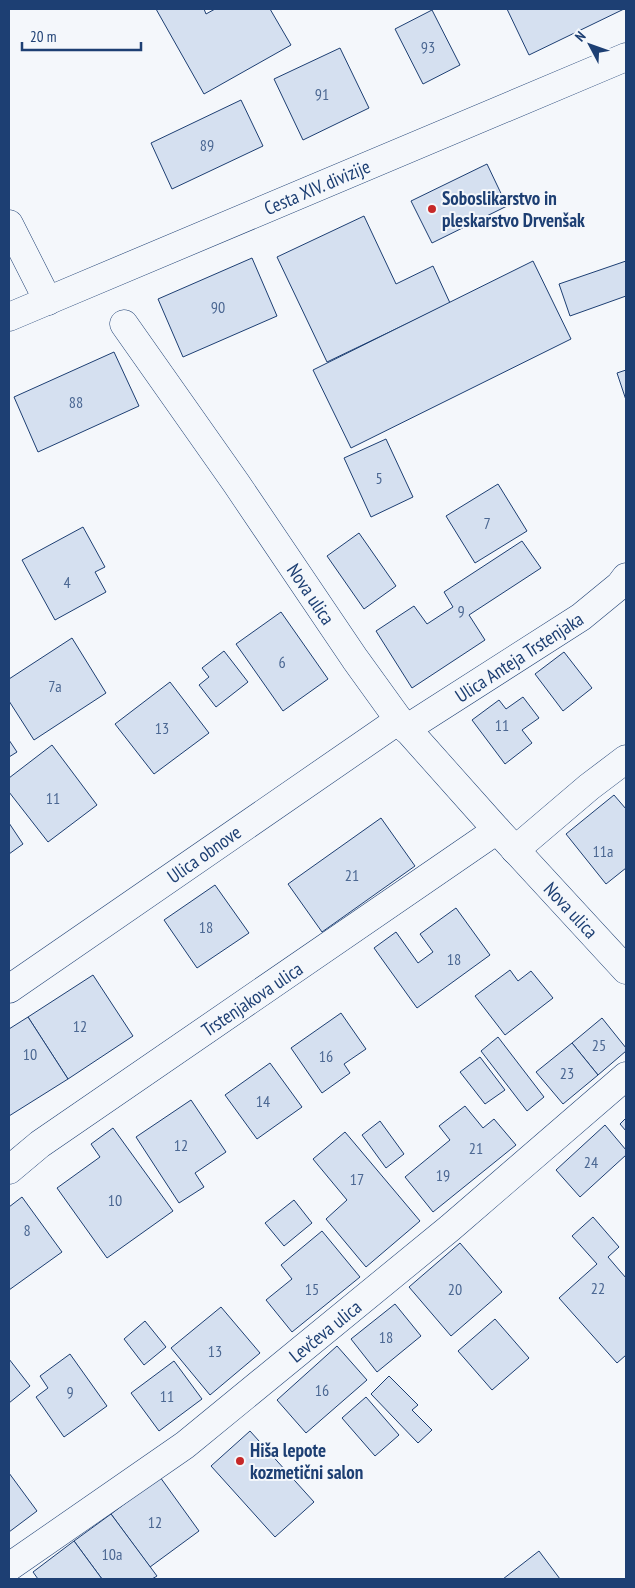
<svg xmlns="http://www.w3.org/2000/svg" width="635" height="1588" viewBox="0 0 635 1588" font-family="'PT Sans Narrow',sans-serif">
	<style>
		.building { fill: #d5e0f0; stroke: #1d3f73 }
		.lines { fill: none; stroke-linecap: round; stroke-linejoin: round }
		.street-casing { stroke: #1d3f73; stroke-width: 29 }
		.secondary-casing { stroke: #1d3f73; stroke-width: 29 }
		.street { stroke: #f4f7fb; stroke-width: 28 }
		.secondary { stroke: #f4f7fb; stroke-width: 28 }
		.poi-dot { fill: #c62828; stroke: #f4f7fb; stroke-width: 2 }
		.labels { text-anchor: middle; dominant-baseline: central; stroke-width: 4; stroke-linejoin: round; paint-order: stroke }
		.number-label { font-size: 16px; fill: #4b6792 }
		.street-label { font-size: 19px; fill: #1d3f73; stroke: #f4f7fb }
		.poi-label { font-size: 19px; font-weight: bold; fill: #1d3f73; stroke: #f4f7fb; text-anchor: start }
	</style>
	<rect width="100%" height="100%" fill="#f4f7fb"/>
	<!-- building -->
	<g class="building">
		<path d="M156,9H204L206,14L215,9H270L291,45L204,94Z"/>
		<path d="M507,9H624L529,55Z"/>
		<path d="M432,10L460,65L423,84L395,29Z"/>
		<path d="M340,48L369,108L303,140L274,79Z"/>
		<path d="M241,100L263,146L172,189L151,143Z"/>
		<path d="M487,164L507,206L432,243L411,201Z"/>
		<path d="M364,216L396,284L433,266L450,303L327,362L277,257Z"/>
		<path d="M252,258L277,316L183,357L158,299Z"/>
		<path d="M533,261L571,339L351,448L313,370Z"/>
		<path d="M626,261V296L570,316L559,284Z"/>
		<path d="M114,352L139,406L38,452L14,397Z"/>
		<path d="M626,370V400L617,373Z"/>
		<path d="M386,439L413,497L371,517L344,458Z"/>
		<path d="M498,484L527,531L475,563L446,516Z"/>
		<path d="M83,527L105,567L95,572L106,592L55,620L22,560Z"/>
		<path d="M359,533L396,586L364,609L327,556Z"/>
		<path d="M522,541L541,568L469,615L485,640L412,688L376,631L414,606L427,624L453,607L444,592Z"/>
		<path d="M281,612L328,679L283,711L236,644Z"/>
		<path d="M72,638L106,693L34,740L9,701V679Z"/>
		<path d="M224,651L248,682L216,707L199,685L209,677L202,668Z"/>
		<path d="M564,652L592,688L563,711L535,674Z"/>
		<path d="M170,682L209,733L154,774L115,724Z"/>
		<path d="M523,697L539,718L522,730L532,743L505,764L472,720L499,700L506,709Z"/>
		<path d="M9,740L17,752L9,757Z"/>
		<path d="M52,745L97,805L48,842L9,792V778Z"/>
		<path d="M614,795L626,809V868L606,884L566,834Z"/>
		<path d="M381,818L415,866L322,932L288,884Z"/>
		<path d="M9,823L23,844L9,854Z"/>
		<path d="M215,885L249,933L197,968L164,920Z"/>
		<path d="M456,908L490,955L417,1008L374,948L396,932L418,963L433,952L420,934Z"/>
		<path d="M510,970L518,981L531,971L553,998L505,1035L475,996Z"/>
		<path d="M93,975L133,1036L68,1079L28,1017Z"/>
		<path d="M341,1013L366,1049L344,1064L350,1073L322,1093L291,1048Z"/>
		<path d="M28,1017L68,1079L9,1116V1029Z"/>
		<path d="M602,1018L626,1048V1051L598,1075L572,1043Z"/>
		<path d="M498,1037L544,1097L527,1111L481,1051Z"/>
		<path d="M572,1043L598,1075L563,1104L536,1072Z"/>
		<path d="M480,1057L505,1090L485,1104L460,1072Z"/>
		<path d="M270,1063L302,1107L257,1139L225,1095Z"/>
		<path d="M191,1100L226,1152L195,1173L204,1187L179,1203L136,1137Z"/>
		<path d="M465,1106L483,1128L494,1119L516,1145L433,1212L405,1177L450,1140L439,1126Z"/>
		<path d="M626,1118V1131L620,1124Z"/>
		<path d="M380,1121L404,1154L386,1168L362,1135Z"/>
		<path d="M605,1125L626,1150V1155L580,1197L556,1170Z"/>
		<path d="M113,1128L173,1211L107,1258L57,1188L100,1157L91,1144Z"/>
		<path d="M345,1132L420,1221L366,1267L326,1219L347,1200L313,1159Z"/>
		<path d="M22,1197L62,1252L9,1290V1207Z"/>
		<path d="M294,1200L312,1223L284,1246L265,1223Z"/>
		<path d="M593,1217L619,1247L608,1257L626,1278V1355L617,1363L559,1298L597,1264L572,1236Z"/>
		<path d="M322,1231L360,1277L292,1332L266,1300L292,1279L281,1265Z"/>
		<path d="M460,1243L502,1292L451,1336L409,1287Z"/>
		<path d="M395,1304L421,1336L377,1372L351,1339Z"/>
		<path d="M221,1307L260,1353L210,1395L171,1348Z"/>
		<path d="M495,1319L529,1358L492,1390L458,1351Z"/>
		<path d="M145,1321L166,1347L144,1365L124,1339Z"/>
		<path d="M337,1346L367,1380L306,1433L277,1400Z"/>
		<path d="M70,1354L107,1406L64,1437L36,1397L48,1388L40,1376Z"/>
		<path d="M9,1359L30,1386L9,1403Z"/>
		<path d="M174,1361L202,1399L159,1431L131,1393Z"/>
		<path d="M389,1376L418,1405L412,1410L432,1430L418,1443L371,1394Z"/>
		<path d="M366,1397L399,1435L375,1456L342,1418Z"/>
		<path d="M250,1431L314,1502L275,1537L211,1466Z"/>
		<path d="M9,1473L37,1511L9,1532Z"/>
		<path d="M160,1477L199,1531L150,1567L111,1514Z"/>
		<path d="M111,1514L157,1576L152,1579H102L74,1541Z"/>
		<path d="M74,1541L102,1579H38L33,1572Z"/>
		<path d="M539,1551L560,1579H503Z"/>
	</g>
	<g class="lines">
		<defs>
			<g id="street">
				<path d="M124,324L236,483L355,659L399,720L497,830L626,970"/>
				<path d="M406,729L581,617L620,585L626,577"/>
				<path d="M515,850L589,787L626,759"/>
				<path d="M9,989L399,720"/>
				<path d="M9,1170L40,1144L497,830"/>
				<path d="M9,1567L185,1445L450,1228L626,1076"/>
			</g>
			<g id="secondary">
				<path d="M9,224L48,301"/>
				<path d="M9,317L626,57"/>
			</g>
		</defs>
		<!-- street casing -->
		<use href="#street" class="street-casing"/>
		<!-- secondary casing -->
		<use href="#secondary" class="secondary-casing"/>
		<!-- street -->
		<use href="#street" class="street"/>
		<!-- secondary -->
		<use href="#secondary" class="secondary"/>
	</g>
	<!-- markers -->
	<g class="poi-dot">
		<circle cx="432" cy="209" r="5"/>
		<circle cx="240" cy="1461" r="5"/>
	</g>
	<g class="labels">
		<!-- number labels -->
		<g class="number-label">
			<text x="428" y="47">93</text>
			<text x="322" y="94">91</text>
			<text x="207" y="145">89</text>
			<text x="218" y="307">90</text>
			<text x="76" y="402">88</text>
			<text x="379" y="478">5</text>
			<text x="487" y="523">7</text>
			<text x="67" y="582">4</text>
			<text x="461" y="611">9</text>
			<text x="282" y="662">6</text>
			<text x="55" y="686">7a</text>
			<text x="502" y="725">11</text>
			<text x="162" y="728">13</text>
			<text x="53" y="798">11</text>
			<text x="603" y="851">11a</text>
			<text x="352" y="875">21</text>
			<text x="206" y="927">18</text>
			<text x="454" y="959">18</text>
			<text x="80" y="1026">12</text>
			<text x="599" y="1045">25</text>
			<text x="30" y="1054">10</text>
			<text x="326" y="1056">16</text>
			<text x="567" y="1073">23</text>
			<text x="263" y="1101">14</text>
			<text x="181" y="1145">12</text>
			<text x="476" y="1148">21</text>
			<text x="591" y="1162">24</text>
			<text x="443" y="1175">19</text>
			<text x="357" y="1179">17</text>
			<text x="115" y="1200">10</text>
			<text x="27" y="1230">8</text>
			<text x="598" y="1288">22</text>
			<text x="312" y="1289">15</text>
			<text x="455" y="1289">20</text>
			<text x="386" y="1337">18</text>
			<text x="215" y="1351">13</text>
			<text x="322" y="1390">16</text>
			<text x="70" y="1392">9</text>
			<text x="167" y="1396">11</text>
			<text x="155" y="1522">12</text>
			<text x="112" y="1554">10a</text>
		</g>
		<!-- street labels -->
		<g class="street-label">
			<text transform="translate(317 187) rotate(-23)">Cesta XIV. divizije</text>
			<text transform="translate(311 594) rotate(56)">Nova ulica</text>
			<text transform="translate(519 657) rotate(-33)">Ulica Anteja Trstenjaka</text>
			<text transform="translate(204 854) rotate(-35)">Ulica obnove</text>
			<text transform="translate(571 910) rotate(47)">Nova ulica</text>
			<text transform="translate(252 999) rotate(-34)">Trstenjakova ulica</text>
			<text transform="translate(325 1331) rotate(-39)">Levčeva ulica</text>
		</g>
		<!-- poi labels -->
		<g class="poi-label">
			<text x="442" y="198">Soboslikarstvo in<tspan x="442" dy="22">pleskarstvo Drvenšak</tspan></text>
			<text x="250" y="1450">Hiša lepote<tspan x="250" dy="22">kozmetični salon</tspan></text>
		</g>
	</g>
	<!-- border -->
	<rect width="635" height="1588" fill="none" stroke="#1d3f73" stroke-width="20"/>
	<!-- north arrow -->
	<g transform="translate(590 45) rotate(311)" stroke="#f4f7fb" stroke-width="4" paint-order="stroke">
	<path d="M0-4L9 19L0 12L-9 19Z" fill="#1d3f73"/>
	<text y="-8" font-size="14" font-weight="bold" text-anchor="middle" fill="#1d3f73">N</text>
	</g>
	<!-- scale -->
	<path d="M22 42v8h119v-8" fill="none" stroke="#1d3f73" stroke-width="2.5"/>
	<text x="30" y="42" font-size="15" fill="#1d3f73" stroke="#f4f7fb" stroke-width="4" paint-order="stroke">20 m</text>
</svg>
